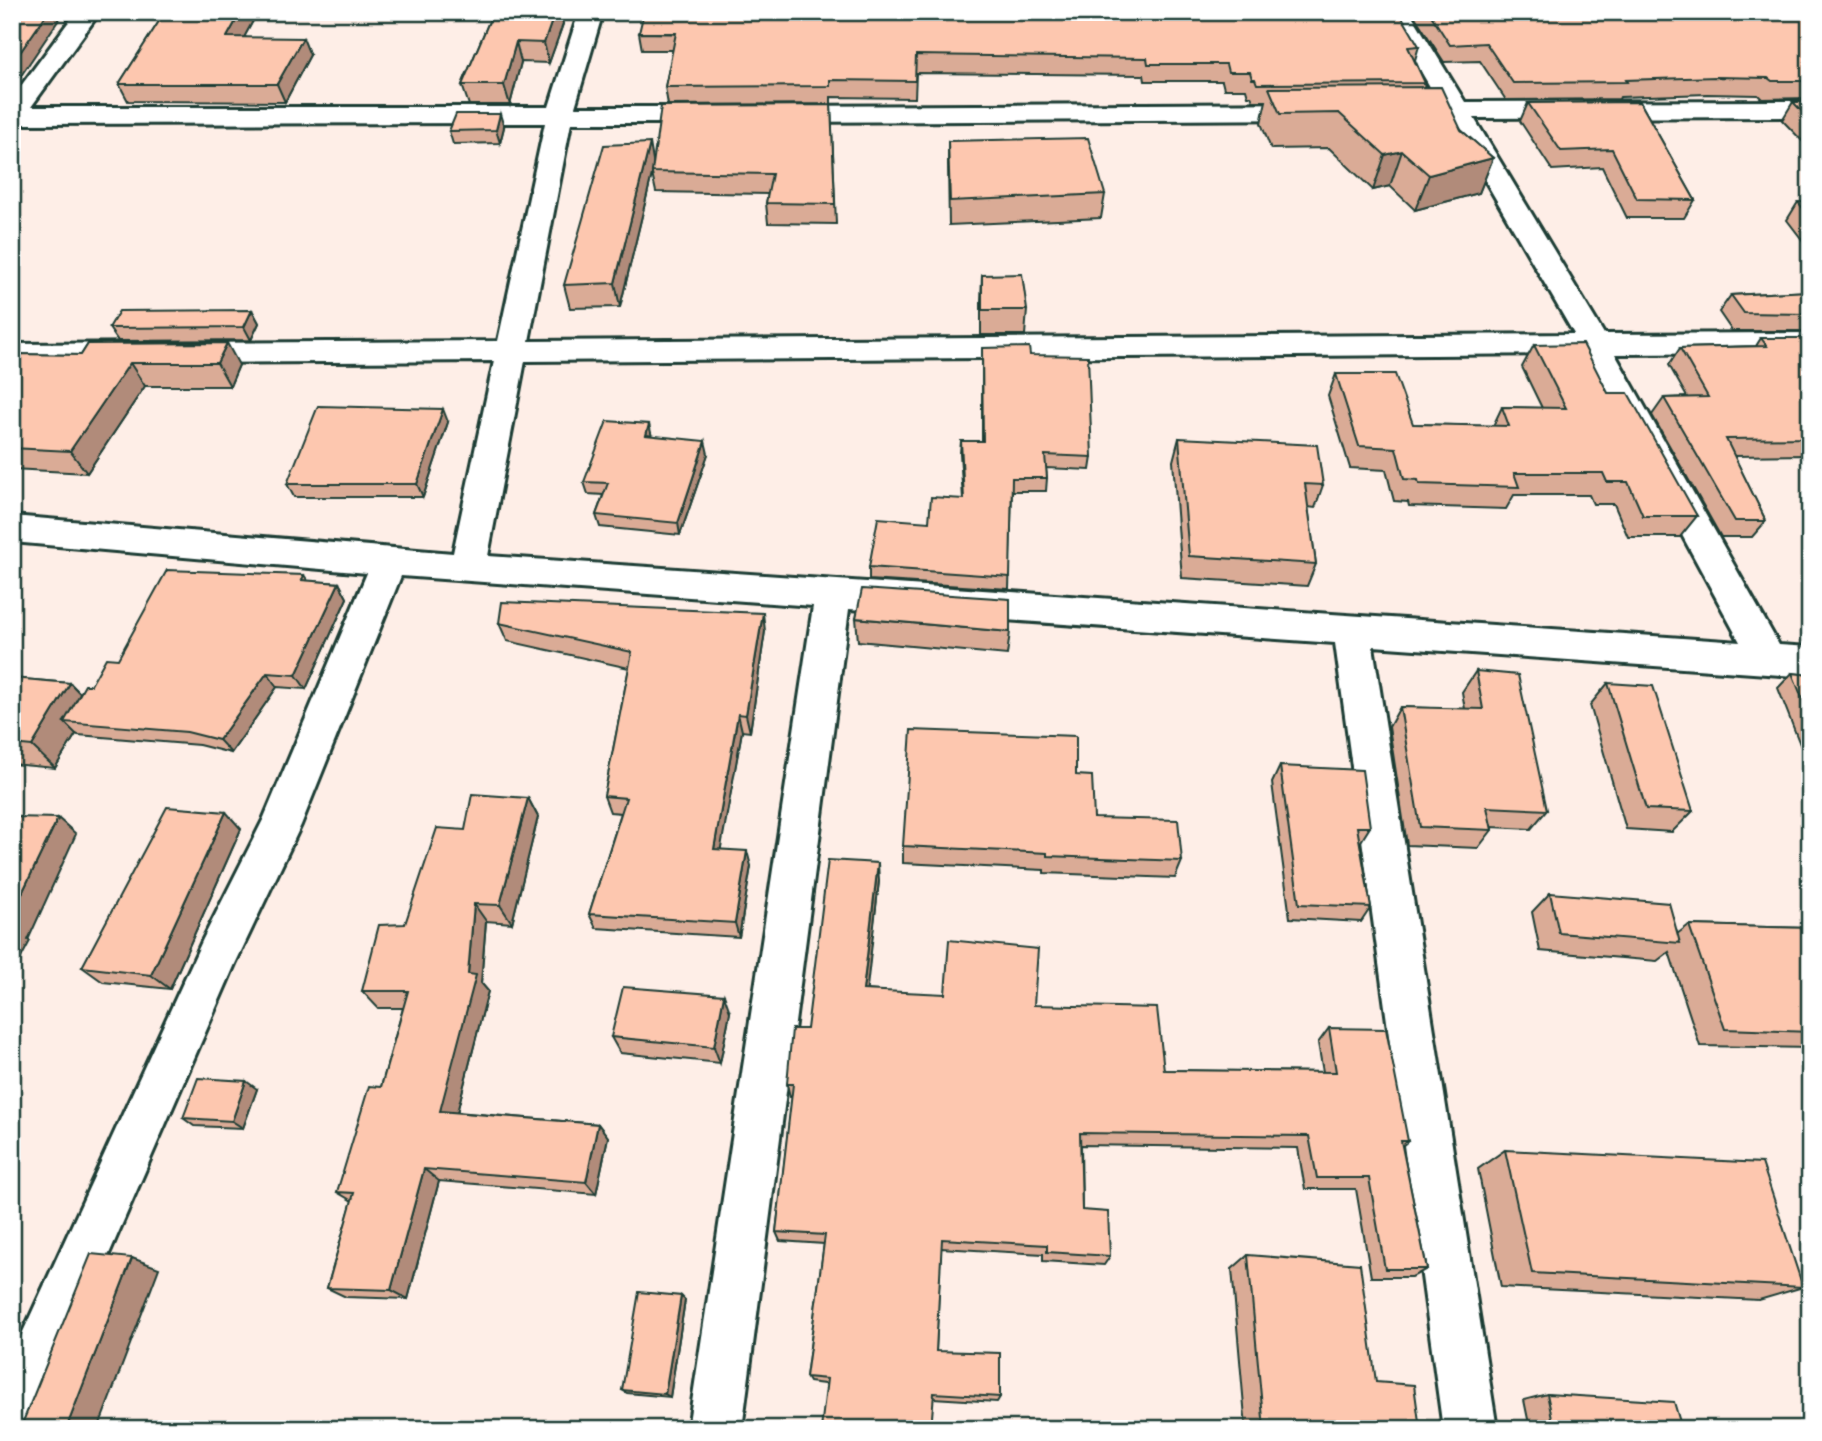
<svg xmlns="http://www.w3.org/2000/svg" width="1822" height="1441" viewBox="0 0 1822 1441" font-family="'Comic Neue',sans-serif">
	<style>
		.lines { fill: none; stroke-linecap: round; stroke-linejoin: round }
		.minor-casing { stroke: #1f3d34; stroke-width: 6 }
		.minor { fill: #fff; fill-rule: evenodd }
		.wall { fill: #daab96; stroke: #1f3d34; stroke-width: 2 }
		.shaded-wall { fill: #b18b7a; stroke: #1f3d34; stroke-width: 2 }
		.building { fill: #fdc7af; stroke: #1f3d34; stroke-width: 2 }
	</style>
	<rect width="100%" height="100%" fill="#feeee7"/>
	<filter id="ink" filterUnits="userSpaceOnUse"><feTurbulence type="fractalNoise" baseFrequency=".0143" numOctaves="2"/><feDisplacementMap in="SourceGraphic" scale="14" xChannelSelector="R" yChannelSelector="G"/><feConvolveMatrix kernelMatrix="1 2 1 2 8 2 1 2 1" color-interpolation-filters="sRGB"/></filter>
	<g filter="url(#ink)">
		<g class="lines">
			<defs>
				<g id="minor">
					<path d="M76,12H100L31,107H549L579,12H603L575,107H712L721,110L725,115L721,120L712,123H571L529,341L1574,334L1449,118L1390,115L1386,110L1390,105L1439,102L1386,12H1410L1465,102L1810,101V117L1474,118L1604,334L1810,333V353L1615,354L1779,645L1810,647V677L1373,646L1497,1429H1443L1335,643L849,609L742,1429H688L813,606L401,576L301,825L235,964L33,1429H12V1356L203,939L263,820L367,573L12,542V516L453,553L494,361L12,364V344L498,341L545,123L12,124V98ZM1584,354L1740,642L488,556L525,361Z"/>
					<path d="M1318,103L1327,106L1331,111L1327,116L1318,119L779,122L770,119L766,114L770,109L779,106Z"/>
				</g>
			</defs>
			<!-- minor casing -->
			<use href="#minor" class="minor-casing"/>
			<!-- minor -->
			<use href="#minor" class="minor"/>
		</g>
		<!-- wall -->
		<g class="wall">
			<path d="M165,12H251L254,19L244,37L310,55L285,102L128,101L119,84Z"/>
			<path d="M493,12H560L563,24L549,63L521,62L510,105H469L462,85Z"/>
			<path d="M1412,12H1810V98L1762,99L1758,95L1707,94L1620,97L1619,99L1506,100L1480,61L1444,62Z"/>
			<path d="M639,33L1419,46L1415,60L1425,83L1424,87L1461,130L1493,158L1479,193L1415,210L1390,186L1373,190L1329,148L1271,149L1261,123L1266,101H1253L1251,96H1248L1246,89H1224L1222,81H1145L1144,75L916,73L915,98L831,97V104L668,105L665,87L673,50H642Z"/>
			<path d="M1640,102L1695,200L1684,218H1627L1602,167L1552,170L1520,121L1528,103Z"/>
			<path d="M1793,102H1810V149L1782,120Z"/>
			<path d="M831,105L836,224L768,223L766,203L768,194L656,192L652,174L620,307L570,308L564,285L653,162Z"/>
			<path d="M504,127L500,143L453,144L449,131Z"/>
			<path d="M948,141L1105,194L1101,218L949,225L948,165Z"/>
			<path d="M1810,199V250L1787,220L1798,202H1808Z"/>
			<path d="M982,275L1027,310L1025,335H981V301Z"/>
			<path d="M1810,291V331H1732L1719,312L1731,295Z"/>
			<path d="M252,310L259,323L251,340L118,341L109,328Z"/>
			<path d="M1761,338H1810V462L1806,455L1734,456L1766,521L1752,537H1721L1652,415L1664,398L1687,397L1669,365L1680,348L1756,346Z"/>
			<path d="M88,344L239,365L230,386H145L87,473L12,469V354L81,355Z"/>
			<path d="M1534,345L1608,393L1697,516L1680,537H1628L1614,504H1593L1589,495H1514L1506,509L1409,506L1408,502L1394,501L1386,470L1350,468L1328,396L1336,374L1413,424L1493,426L1502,407L1542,408L1522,367Z"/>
			<path d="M982,348L1030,355L1092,457L1090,470L1046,468L1047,478L1046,491H1012L1009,589L869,580V567L929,522L963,499L960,453L961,441H982Z"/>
			<path d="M448,422L423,497H294L287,484Z"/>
			<path d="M652,436L708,454L680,535L600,527L596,515L603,495L588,494L584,482Z"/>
			<path d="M1179,438L1323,485L1315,508L1308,507L1316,564L1307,586L1182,578L1173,461Z"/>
			<path d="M304,575L308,581L339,583L347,598L306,689L277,687L231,753L199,745L78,735L76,734L55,768L12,764V678L70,683L80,693L91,685L118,659Z"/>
			<path d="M856,618L1010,632L1007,655L858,641Z"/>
			<path d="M499,623L765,631L750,732L742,731L720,849L751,866L739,937L596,928L589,914L621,813L610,812L604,796L629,668L507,641Z"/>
			<path d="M1476,671L1547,810L1531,829L1492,827V830L1478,848L1407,845L1389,727L1400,707L1465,709L1462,692Z"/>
			<path d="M1792,673L1810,675V770L1778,688Z"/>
			<path d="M1608,683L1693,811L1672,832L1626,829L1590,705Z"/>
			<path d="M1280,766L1370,827L1360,843L1371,907L1361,922L1290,918L1272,783Z"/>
			<path d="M1076,775L1094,818L1182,861L1175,878L1044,873V870L903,863V846Z"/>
			<path d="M528,798L538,817L512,923L486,921L481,983L488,991L457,1112L598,1124L608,1137L596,1194L439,1181L408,1299L346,1297L327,1288L352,1201L337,1192L381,1087L403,1008H378L362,991L465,830Z"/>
			<path d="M241,829L170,989L103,982L82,967Z"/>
			<path d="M879,881L866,990L1034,1005L1164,1070L1323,1072L1318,1043L1329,1028L1408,1141L1402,1146L1427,1269L1412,1277H1371L1356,1189H1305L1298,1148L1081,1145L1082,1210L1110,1256L1104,1265L1043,1261V1254L941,1248L936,1351L1000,1397L997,1402L933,1398L809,1382L806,1377L824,1244L780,1241L776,1232L792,1097H790L787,1084L807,1029Z"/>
			<path d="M1550,893L1677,934L1689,925L1810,928V1048L1700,1046L1669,952L1657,961L1540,951L1532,912Z"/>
			<path d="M730,1012L720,1063L620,1053L611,1037Z"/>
			<path d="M257,1089L243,1128L194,1126L183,1118Z"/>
			<path d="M1505,1150L1803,1287L1759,1300L1501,1287L1478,1169Z"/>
			<path d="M1248,1255L1376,1382L1420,1429H1246L1232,1269Z"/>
			<path d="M681,1296L685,1300L670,1397L627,1393L622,1390Z"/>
			<path d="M1547,1394L1682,1429H1530L1524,1400Z"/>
		</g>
		<!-- shaded-wall -->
		<g class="shaded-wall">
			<path d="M48,12H64L12,89V64Z"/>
			<path d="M241,12H251L254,19L235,54L227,37Z"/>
			<path d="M555,12H560L563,24L549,63L544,43Z"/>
			<path d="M303,38L310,55L285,102L277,84Z"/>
			<path d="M516,42L521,62L510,105L504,85Z"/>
			<path d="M500,114L504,127L500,143L496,130Z"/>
			<path d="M650,143L654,167L652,172V174L620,307L615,283Z"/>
			<path d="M1402,151L1390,186L1373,190L1385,155Z"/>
			<path d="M1493,158L1479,193L1415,210L1429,175Z"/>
			<path d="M252,310L259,323L251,340L244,327Z"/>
			<path d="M227,343L239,365L230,386L217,363Z"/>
			<path d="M130,363L145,386L87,473L70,451Z"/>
			<path d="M443,409L448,422L423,497L417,484Z"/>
			<path d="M649,424L652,437L646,435Z"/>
			<path d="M705,441L708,454L680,535L678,523Z"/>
			<path d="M339,583L347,598L306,689L296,675Z"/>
			<path d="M763,613L765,631L750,732L746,715Z"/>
			<path d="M267,673L277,687L231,753L219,740Z"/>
			<path d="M70,683L92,706L64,722L76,734L55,768L32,746Z"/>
			<path d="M738,714L742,731L718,864L714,849Z"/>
			<path d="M528,798L538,817L512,923L500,905Z"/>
			<path d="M226,812L241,829L170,989L151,975Z"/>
			<path d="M58,818L76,834L28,940L30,941L12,975V914Z"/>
			<path d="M747,851L751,866L739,937L735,923Z"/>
			<path d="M878,863L879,881L865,1005L863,990Z"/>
			<path d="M474,904L486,921L481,983L488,991L454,1124L440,1111L468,974Z"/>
			<path d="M724,995L730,1012L720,1063L714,1047Z"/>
			<path d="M246,1081L257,1089L243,1128L232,1121Z"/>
			<path d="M598,1124L608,1137L596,1194L586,1182Z"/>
			<path d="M424,1169L439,1181L408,1299L391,1290Z"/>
			<path d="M132,1258L159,1268L98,1429H66Z"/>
			<path d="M681,1296L685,1300L670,1397L665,1394Z"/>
		</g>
		<!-- building -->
		<g class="building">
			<path d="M12,12H48L12,64Z"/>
			<path d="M165,12H241L227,37L303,38L277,84H119Z"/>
			<path d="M493,12H555L544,43L516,42L504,85H462Z"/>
			<path d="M644,12H1399L1419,46L1408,47L1425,83L1257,84L1255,79H1252L1250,72H1228L1226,64H1148L1147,58L916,55L915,81L830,80V86L665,87L676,33H639Z"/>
			<path d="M1429,12H1810V81H1772L1768,78L1716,77L1626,80L1627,82L1513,83L1486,43L1450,45Z"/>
			<path d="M1441,87L1461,130L1493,158L1429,175L1402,151L1385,155L1339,113L1280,114L1269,88Z"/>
			<path d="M1640,102L1695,200L1637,199L1612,149L1561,151L1528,103Z"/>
			<path d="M1793,102H1810V120Z"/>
			<path d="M831,105L835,204L766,203L772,174L652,172L661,106Z"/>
			<path d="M456,114H500L496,130L449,131Z"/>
			<path d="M1088,138L1105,194L950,201L948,141Z"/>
			<path d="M650,143L615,283L564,285L604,145Z"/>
			<path d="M1798,202H1810V217Z"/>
			<path d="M1022,274L1027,310H982V275Z"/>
			<path d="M1810,291V314L1744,313L1731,295Z"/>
			<path d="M252,310L244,327L109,328L119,311Z"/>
			<path d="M1761,338H1810V438L1726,439L1766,521H1735L1664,398L1708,397L1680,348L1767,346Z"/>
			<path d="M227,343L217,363H130L70,451L12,448V354L81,355L88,344Z"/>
			<path d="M1583,344L1608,393H1628L1697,516H1643L1628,482H1607L1603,473H1514L1519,487L1419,484L1418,480L1404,479L1396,448L1359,446L1336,374H1395L1413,424L1509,426L1502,407L1566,408L1534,345Z"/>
			<path d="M1029,347L1030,355L1088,356L1092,457L1045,455L1047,478H1012L1010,577L869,567L878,518L929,522L931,497L964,499L961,441H983L982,348Z"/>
			<path d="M318,406L443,409L417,484H287Z"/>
			<path d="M607,421L649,424L646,435L705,441L678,523L596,515L608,483L584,482Z"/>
			<path d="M1179,438L1317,445L1323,485L1305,484L1316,564L1189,556Z"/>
			<path d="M167,570L304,575L302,580L339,583L296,675L267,673L219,740L187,732L64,722L85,685H91L106,658L118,659Z"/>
			<path d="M862,589L1010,599V632L856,618Z"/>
			<path d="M502,602L763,613L746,715L738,714L714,849L747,851L735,923L589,914L626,798L604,796L632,652L499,623Z"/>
			<path d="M1476,671L1518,675L1547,810L1487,807L1492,830L1420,827L1400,707L1483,709Z"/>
			<path d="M1792,673L1810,675V717Z"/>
			<path d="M12,678L70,683L32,746L12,744Z"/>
			<path d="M1608,683L1653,686L1693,811L1646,809Z"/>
			<path d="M911,730L1076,736V775L1092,776L1094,818L1178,820L1182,861L1047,856V853L903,846Z"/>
			<path d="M1280,766L1362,770L1370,827H1357L1371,907L1299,904Z"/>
			<path d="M472,794L528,798L500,905L474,904L468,974L476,975L440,1111L598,1124L586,1182L424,1169L391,1290L327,1288L354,1193L337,1192L369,1086L381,1087L408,991H362L379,925L405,924L437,828L465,830Z"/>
			<path d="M167,807L226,812L151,975L82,967Z"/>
			<path d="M12,817L58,818L12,914Z"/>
			<path d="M828,860L878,863L863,990L945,994L949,940L1038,949L1034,1005L1157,1008L1164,1070L1336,1072L1329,1028L1386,1029L1408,1141H1401L1427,1269H1385L1369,1178H1317L1309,1136L1080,1133L1082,1210L1108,1212L1110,1256L1047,1252V1245L942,1239L936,1351L1000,1353V1397L934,1393L931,1429H821L827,1379L806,1377L825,1235L776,1232L793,1084H787L792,1029H807Z"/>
			<path d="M1550,893L1669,903L1680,943L1559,933Z"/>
			<path d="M1689,925L1810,928V1032L1725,1029Z"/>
			<path d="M623,987L724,995L714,1047L611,1037Z"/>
			<path d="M198,1078L246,1081L232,1121L183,1118Z"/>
			<path d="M1505,1150L1762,1163L1803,1287L1532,1273Z"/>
			<path d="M91,1254L132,1258L66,1429H20Z"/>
			<path d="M1248,1255L1360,1264L1376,1382L1414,1385L1420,1429H1264Z"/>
			<path d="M639,1292L681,1296L665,1394L622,1390Z"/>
			<path d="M1547,1394L1674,1402L1682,1429H1544L1554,1427Z"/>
			<path d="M158,1428L218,1429H157Z"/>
		</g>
	</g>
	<!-- margin -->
	<rect width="1822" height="1441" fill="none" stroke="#fff" stroke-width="42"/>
	<rect x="21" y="21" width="1780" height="1399" fill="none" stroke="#1f3d34" stroke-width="2.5" filter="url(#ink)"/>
</svg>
